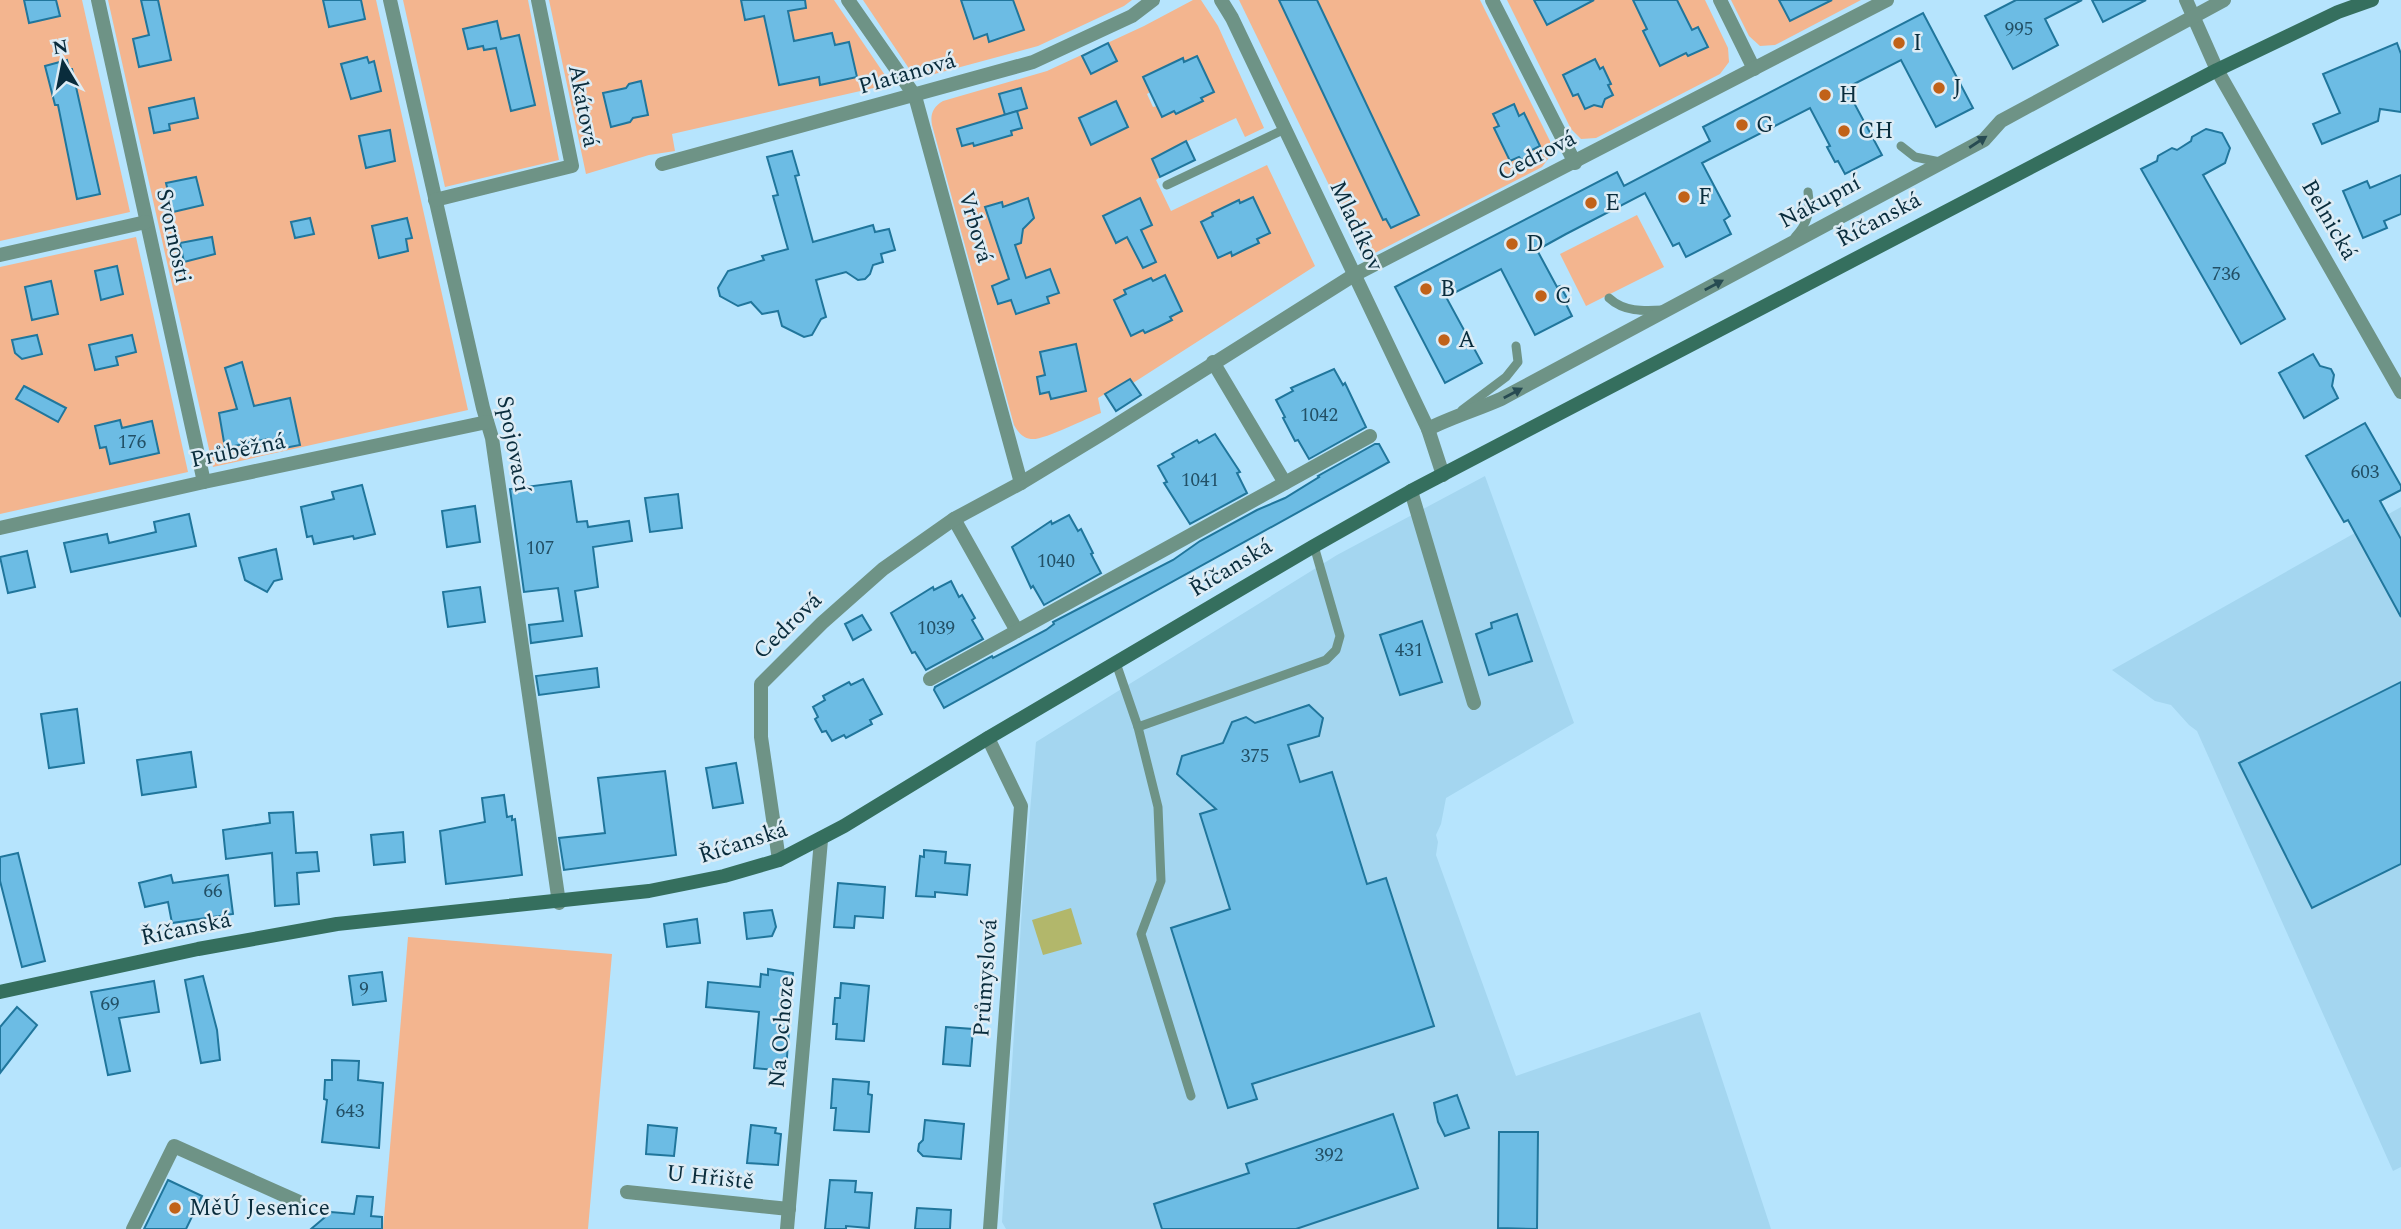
<svg xmlns="http://www.w3.org/2000/svg" width="2401" height="1229" viewBox="0 0 2401 1229" font-family="Spectral,serif">
	<style>
		.built { fill: #a4d6f0 }
		.green { fill: #f3b58f; fill-rule: evenodd }
		.water { fill: #b2b76b }
		.building { fill: #6cbce4; stroke: #20769c; stroke-width: 2 }
		.lines { fill: none; stroke-linecap: round; stroke-linejoin: round }
		.service { stroke: #6e9386; stroke-width: 9 }
		.minor { stroke: #6e9386; stroke-width: 14 }
		.secondary { stroke: #356f5e; stroke-width: 14 }
		.oneway { fill: #274b52 }
		.poi-dot { fill: #c16219; stroke: #ddecf5; stroke-width: 2.5 }
		.labels { text-anchor: middle; dominant-baseline: central; stroke-width: 5; stroke-linejoin: round; paint-order: stroke }
		.number-label { font-size: 19px; fill: #225066 }
		.poi-label { font-size: 23px; fill: #092c3c; stroke: #ddecf5; text-anchor: start }
		.street-label { font-size: 23px; fill: #092c3c; stroke: #ddecf5 }
	</style>
	<rect width="100%" height="100%" fill="#b6e4fd"/>
	<!-- built -->
	<g class="built">
		<path d="M1485,476L1574,723L1446,798L1441,824L1436,835L1438,842L1436,855L1516,1076L1700,1012L1771,1229H1006L1002,1222L1023,892L1036,742L1337,555Z"/>
		<path d="M2401,507V1167L2393,1171L2197,731L2189,725L2171,705L2155,701L2112,670Z"/>
	</g>
	<!-- green -->
	<g class="green">
		<path d="M0,0H82L130,212L0,241Z"/>
		<path d="M108,0H376L468,410L213,467Z"/>
		<path d="M403,0H528L559,160L445,187Z"/>
		<path d="M549,0H834L891,84L672,134L675,151L649,155L586,174Z"/>
		<path d="M863,0H1132L1124,6L1038,46L916,79Z"/>
		<path d="M1193,0H1201L1218,26L1264,128L1245,137L1236,118L1152,158L1160,177L1156,180L1171,211L1267,165L1315,266L1133,383L1130,379L1098,398L1101,413C1087,418 1043,441 1031,439C1022,438 1018,432 1014,425L932,125C930,114 933,107 943,101L1047,71L1144,26ZM1169,65L1189,108L1176,114L1174,111L1162,117L1157,106L1153,107L1147,94L1150,92L1145,81Z"/>
		<path d="M1239,0H1480L1550,141L1551,155L1542,167L1373,254L1363,255Z"/>
		<path d="M1507,0H1705L1728,48L1729,62L1720,74L1596,138L1581,139L1571,129Z"/>
		<path d="M1731,0H1861L1775,45L1760,46L1749,36Z"/>
		<path d="M1637,215L1664,267L1586,306L1560,254Z"/>
		<path d="M136,237L188,472L0,514V267Z"/>
		<path d="M408,937L612,954L588,1229H383Z"/>
	</g>
	<!-- water -->
	<path class="water" d="M1071,908L1082,944L1043,955L1032,920Z"/>
	<!-- building -->
	<g class="building">
		<path d="M24,0H56L60,16L29,23Z"/>
		<path d="M141,0H158L171,60L139,67L133,39L149,35Z"/>
		<path d="M323,0H361L365,19L329,27Z"/>
		<path d="M741,0H805L806,8L788,11L794,41L832,33L835,45L849,42L857,77L820,85L819,77L779,85L764,16L745,20Z"/>
		<path d="M961,0H1013L1024,30L989,42L987,34L974,39Z"/>
		<path d="M1279,0H1317L1419,215L1391,228L1386,219L1383,220Z"/>
		<path d="M1534,0H1594L1547,25Z"/>
		<path d="M1633,0H1677L1692,30L1698,27L1708,47L1688,56L1686,53L1660,66L1643,31L1647,29Z"/>
		<path d="M1779,0H1832L1790,21Z"/>
		<path d="M2016,0H2082L2045,19L2058,45L2013,69L1985,16Z"/>
		<path d="M2092,0H2146L2103,22Z"/>
		<path d="M1923,13L1973,108L1936,127L1901,60L1846,88L1882,155L1845,174L1838,161L1835,162L1827,147L1830,146L1810,108L1702,163L1730,216L1724,220L1731,234L1686,257L1679,243L1673,246L1645,193L1566,234L1537,250L1557,287L1560,286L1568,300L1565,302L1572,316L1535,335L1501,269L1446,297L1482,363L1445,383L1395,287L1617,172L1624,186L1710,141L1703,127Z"/>
		<path d="M497,21L501,39L519,35L535,105L511,111L496,48L484,50L483,46L468,49L463,29Z"/>
		<path d="M1108,43L1117,61L1091,74L1082,56Z"/>
		<path d="M2397,43L2401,54V112L2380,109L2378,121L2322,144L2313,124L2340,113L2323,74Z"/>
		<path d="M1197,56L1214,92L1201,98L1203,101L1176,114L1174,111L1162,117L1143,77L1183,58L1184,62Z"/>
		<path d="M367,57L369,63L374,61L381,91L351,99L341,64Z"/>
		<path d="M1595,59L1600,69L1603,67L1611,84L1608,85L1613,95L1605,99L1602,107L1594,105L1585,109L1578,94L1573,96L1563,75Z"/>
		<path d="M67,60L69,69H72L100,194L77,199L58,105H55L45,66Z"/>
		<path d="M641,81L648,115L633,118L630,122L611,127L603,93L626,88L629,84Z"/>
		<path d="M1021,88L1027,108L1005,115L999,94Z"/>
		<path d="M194,98L198,118L169,124L170,130L154,133L149,108Z"/>
		<path d="M1116,101L1128,127L1091,145L1079,118Z"/>
		<path d="M1514,104L1519,116L1524,113L1540,146L1532,150L1531,155L1522,160L1519,157L1510,161L1494,128L1499,126L1493,114Z"/>
		<path d="M1017,111L1022,128L1011,131L1012,135L974,146L973,143L962,146L957,129Z"/>
		<path d="M2206,129L2222,133L2230,148L2225,163L2203,175L2285,319L2241,344L2141,169L2157,161L2158,156L2172,148L2177,150L2191,141L2192,137Z"/>
		<path d="M390,130L395,161L366,168L359,136Z"/>
		<path d="M1186,141L1195,160L1160,177L1152,159Z"/>
		<path d="M792,151L799,175L795,176L813,242L873,225L875,232L889,229L895,250L881,254L883,262L873,265L870,274L865,279L858,280L846,272L816,280L826,317L821,319L812,335L804,337L782,326L778,311L762,314L751,302L738,306L720,296L718,288L728,271L764,260L762,256L788,249L773,196L778,195L767,157Z"/>
		<path d="M2401,175V214L2384,221L2387,228L2363,238L2343,191L2367,181L2370,188Z"/>
		<path d="M196,177L203,205L173,212L166,183Z"/>
		<path d="M1253,197L1270,233L1257,239L1259,243L1246,249L1232,256L1231,252L1218,258L1201,222L1213,216L1212,213L1239,200L1240,203Z"/>
		<path d="M1028,198L1034,218L1023,229L1021,243L1015,245L1026,278L1050,269L1059,293L1047,297L1049,303L1016,314L1011,300L998,304L992,286L1009,279L985,207L1002,202L1003,207Z"/>
		<path d="M1140,198L1152,225L1141,230L1156,262L1143,268L1127,237L1116,243L1103,216Z"/>
		<path d="M310,218L314,234L295,238L291,222Z"/>
		<path d="M407,218L412,238L406,239L408,251L379,258L372,226Z"/>
		<path d="M212,237L215,254L184,262L180,243Z"/>
		<path d="M117,266L123,294L101,300L95,271Z"/>
		<path d="M1165,275L1182,311L1170,317L1172,320L1158,327L1145,333L1143,330L1131,336L1114,300L1126,294L1124,290L1151,278L1153,281Z"/>
		<path d="M51,281L58,314L32,320L25,287Z"/>
		<path d="M37,335L42,354L22,359L15,353L12,340Z"/>
		<path d="M132,335L136,352L116,357L118,365L95,370L89,345Z"/>
		<path d="M1076,344L1086,391L1051,399L1049,392L1040,394L1037,377L1045,375L1040,352Z"/>
		<path d="M2313,354L2320,366L2331,369L2334,375L2332,386L2338,398L2304,418L2279,373Z"/>
		<path d="M242,362L254,406L290,398L300,445L269,451L267,439L225,448L219,413L237,409L225,368Z"/>
		<path d="M1334,369L1343,385L1345,383L1366,427L1309,459L1298,440L1295,441L1283,418L1285,417L1276,400L1293,391L1291,388Z"/>
		<path d="M1130,379L1141,395L1116,411L1105,394Z"/>
		<path d="M24,386L66,408L58,422L16,399Z"/>
		<path d="M120,420L122,428L152,421L159,453L110,464L106,447L100,448L95,426Z"/>
		<path d="M2365,423L2401,486V490L2380,501L2401,539V617L2348,520L2344,522L2306,456Z"/>
		<path d="M1215,434L1240,472L1237,473L1247,493L1190,524L1164,483L1167,482L1158,466L1174,457L1172,454L1197,440L1199,443Z"/>
		<path d="M1375,444H1379L1389,462L944,708L934,690L935,687L992,656L993,658L1046,630L1054,624L1053,622L1173,560L1200,541L1257,510L1285,498L1319,477L1318,476Z"/>
		<path d="M571,481L577,522L587,521L588,527L629,521L632,541L593,547L598,587L575,591L582,636L531,643L529,625L563,621L558,588L524,592L510,489Z"/>
		<path d="M362,485L375,534L354,539L353,536L314,544L312,536L307,537L301,507L334,499L332,492Z"/>
		<path d="M678,494L682,528L650,532L645,498Z"/>
		<path d="M475,506L480,542L447,547L442,511Z"/>
		<path d="M189,514L196,546L71,572L64,543L107,534L109,543L156,532L154,522Z"/>
		<path d="M1069,515L1078,531L1081,529L1093,553L1091,554L1101,573L1044,605L1033,586L1031,588L1012,547L1051,521L1052,524Z"/>
		<path d="M276,549L282,579L274,581L267,592L245,580L239,558Z"/>
		<path d="M27,551L35,587L8,593L0,557Z"/>
		<path d="M951,581L959,597L962,595L975,618L972,620L983,639L926,670L915,652L912,653L891,613L933,587L934,590Z"/>
		<path d="M480,587L485,622L448,627L443,592Z"/>
		<path d="M1517,614L1532,661L1489,675L1476,634L1492,628L1491,623Z"/>
		<path d="M862,615L871,630L853,640L845,624Z"/>
		<path d="M1422,621L1442,682L1400,695L1380,635Z"/>
		<path d="M597,668L599,687L539,695L536,676Z"/>
		<path d="M863,679L882,714L870,720L872,724L846,738L844,735L832,741L826,731L822,732L815,719L818,717L813,707L825,700L823,696L849,682L851,685Z"/>
		<path d="M2401,682V864L2312,908L2239,763Z"/>
		<path d="M1309,705L1323,718L1319,736L1288,745L1300,782L1332,772L1367,884L1386,878L1434,1026L1252,1084L1257,1099L1228,1108L1171,928L1230,909L1200,814L1216,809L1177,774L1182,756L1223,743L1232,722L1246,717L1255,723Z"/>
		<path d="M77,709L84,763L49,768L41,714Z"/>
		<path d="M191,752L196,787L142,795L137,760Z"/>
		<path d="M736,763L743,803L713,808L706,768Z"/>
		<path d="M665,771L676,855L564,870L559,838L605,833L598,778Z"/>
		<path d="M504,795L507,817L512,816V820L515,819L522,875L446,884L440,831L485,822L482,798Z"/>
		<path d="M293,812L296,853L317,852L319,871L297,873L299,904L275,906L272,853L226,859L223,830L270,823L269,813Z"/>
		<path d="M403,832L405,862L374,865L371,835Z"/>
		<path d="M924,850L946,852L945,863L970,865L967,895L935,892V897L916,896L920,856L924,857Z"/>
		<path d="M18,853L45,961L22,967L0,881V857Z"/>
		<path d="M171,875L173,883L228,875L233,914L172,923L168,902L145,907L139,883Z"/>
		<path d="M838,883L885,887L883,918L855,916L854,928L834,927Z"/>
		<path d="M772,910L776,927L772,936L747,939L744,913Z"/>
		<path d="M697,919L700,943L667,947L664,924Z"/>
		<path d="M768,969L793,973L786,1071L754,1068L759,1012L706,1007L708,982L760,987L761,974L768,975Z"/>
		<path d="M382,972L386,1001L353,1005L349,976Z"/>
		<path d="M203,976L217,1030L220,1060L201,1063L185,980Z"/>
		<path d="M154,981L159,1012L119,1018L130,1071L108,1075L91,992Z"/>
		<path d="M841,983L869,986L864,1041L836,1039L837,1024H833L835,998H840Z"/>
		<path d="M17,1007L37,1025L0,1073V1027Z"/>
		<path d="M946,1027L973,1029L970,1066L943,1064Z"/>
		<path d="M332,1060L359,1061L358,1080L383,1083L379,1148L322,1142L327,1100L324,1099L325,1080H332Z"/>
		<path d="M833,1079L869,1082L868,1094L872,1095L869,1132L834,1130L836,1108H831Z"/>
		<path d="M1457,1095L1469,1128L1445,1136L1438,1122L1434,1103Z"/>
		<path d="M1393,1114L1418,1188L1296,1229H1162L1154,1204L1249,1173L1246,1164Z"/>
		<path d="M925,1120L964,1124L961,1159L923,1156L918,1151L919,1144L923,1140Z"/>
		<path d="M648,1125L677,1128L674,1156L646,1154Z"/>
		<path d="M751,1125L776,1128L775,1133L781,1134L778,1165L747,1163Z"/>
		<path d="M1499,1132H1538L1537,1229L1498,1228Z"/>
		<path d="M168,1180L202,1196L186,1229H144Z"/>
		<path d="M830,1180L856,1181L855,1192L872,1193L869,1228L846,1226V1229H825Z"/>
		<path d="M357,1196L373,1197L371,1216L382,1217V1229H311L331,1212L354,1214Z"/>
		<path d="M917,1208L951,1210L950,1229H915Z"/>
	</g>
	<g class="lines">
		<!-- service -->
		<g class="service">
			<path d="M1901,146L1915,157L1940,162"/>
			<path d="M1167,185L1285,129"/>
			<path d="M1795,237C1808,223 1811,211 1808,192"/>
			<path d="M1609,298C1624,312 1643,311 1663,310"/>
			<path d="M1462,410L1506,377L1518,362L1516,346"/>
			<path d="M1116,663L1138,727L1158,807L1161,881L1141,934L1191,1096"/>
			<path d="M1138,727L1326,660L1336,650L1340,636L1314,546"/>
		</g>
		<!-- minor -->
		<g class="minor">
			<path d="M98,0L204,482"/>
			<path d="M390,0L483,408L492,438L559,903"/>
			<path d="M848,0L915,96L1021,483"/>
			<path d="M1221,0L1232,18L1428,429L1443,475"/>
			<path d="M1492,0L1575,163"/>
			<path d="M1720,0L1754,69"/>
			<path d="M2186,0L2217,70L2401,392"/>
			<path d="M662,164L1033,62L1132,16L1153,0"/>
			<path d="M435,200L572,166L538,0"/>
			<path d="M0,255L146,222"/>
			<path d="M1213,362L1285,483"/>
			<path d="M1428,429C1452,417 1476,410 1501,399L1984,140L2001,121L2224,0"/>
			<path d="M1411,491L1474,703"/>
			<path d="M954,519L1017,631"/>
			<path d="M0,528L204,482L487,422"/>
			<path d="M930,679L1370,436"/>
			<path d="M988,738L1021,806L990,1229"/>
			<path d="M779,860L761,737V684L822,623L883,569L954,519L1021,483L1105,432L1354,275L1887,0"/>
			<path d="M627,1192L789,1209"/>
			<path d="M133,1229L174,1146L299,1202"/>
			<path d="M787,1229L821,840"/>
		</g>
		<!-- secondary -->
		<path class="secondary" d="M0,992L198,949L337,924L649,891L724,876L779,860L844,826L988,738L1314,546L1411,491L2217,70L2338,12L2372,0"/>
	</g>
	<!-- one-way arrows -->
	<defs><path id="oneway-solid" d="M-6-.8H1V-3.2L6.5 0L1 3.2V.8H-6Z" transform="scale(1.75)"/></defs>
	<g class="oneway">
		<use href="#oneway-solid" transform="translate(1978 142) rotate(-33)"/>
		<use href="#oneway-solid" transform="translate(1714 285) rotate(-28)"/>
		<use href="#oneway-solid" transform="translate(1513 393) rotate(-28)"/>
	</g>
	<!-- markers -->
	<g class="poi-dot">
		<circle cx="1899" cy="43" r="7"/>
		<circle cx="1939" cy="88" r="7"/>
		<circle cx="1825" cy="95" r="7"/>
		<circle cx="1742" cy="125" r="7"/>
		<circle cx="1844" cy="131" r="7"/>
		<circle cx="1684" cy="197" r="7"/>
		<circle cx="1591" cy="203" r="7"/>
		<circle cx="1512" cy="244" r="7"/>
		<circle cx="1426" cy="289" r="7"/>
		<circle cx="1541" cy="296" r="7"/>
		<circle cx="1444" cy="340" r="7"/>
		<circle cx="175" cy="1208" r="7"/>
	</g>
	<g class="labels">
		<!-- number labels -->
		<g class="number-label">
			<text x="2019" y="29">995</text>
			<text x="2226" y="274">736</text>
			<text x="1319" y="415">1042</text>
			<text x="132" y="442">176</text>
			<text x="2365" y="472">603</text>
			<text x="1200" y="480">1041</text>
			<text x="540" y="548">107</text>
			<text x="1056" y="561">1040</text>
			<text x="936" y="628">1039</text>
			<text x="1409" y="650">431</text>
			<text x="1255" y="756">375</text>
			<text x="213" y="891">66</text>
			<text x="364" y="989">9</text>
			<text x="110" y="1004">69</text>
			<text x="350" y="1111">643</text>
			<text x="1329" y="1155">392</text>
		</g>
		<!-- poi labels -->
		<g class="poi-label">
			<text x="1913" y="43">I</text>
			<text x="1953" y="88">J</text>
			<text x="1839" y="95">H</text>
			<text x="1756" y="125">G</text>
			<text x="1858" y="131">CH</text>
			<text x="1698" y="197">F</text>
			<text x="1605" y="203">E</text>
			<text x="1526" y="244">D</text>
			<text x="1440" y="289">B</text>
			<text x="1555" y="296">C</text>
			<text x="1458" y="340">A</text>
			<text x="189" y="1208">MěÚ Jesenice</text>
		</g>
		<!-- street labels -->
		<g class="street-label">
			<text transform="translate(907 74) rotate(-16)">Platanová</text>
			<text transform="translate(583 106) rotate(79)">Akátová</text>
			<text transform="translate(1537 156) rotate(-27)">Cedrová</text>
			<text transform="translate(1820 202) rotate(-28)">Nákupní</text>
			<text transform="translate(1879 220) rotate(-28)">Říčanská</text>
			<text transform="translate(2329 220) rotate(60)">Belnická</text>
			<text transform="translate(1356 226) rotate(65)">Mladíkov</text>
			<text transform="translate(975 227) rotate(74)">Vrbová</text>
			<text transform="translate(173 236) rotate(78)">Svornosti</text>
			<text transform="translate(513 444) rotate(79)">Spojovací</text>
			<text transform="translate(238 451) rotate(-12)">Průběžná</text>
			<text transform="translate(1231 568) rotate(-31)">Říčanská</text>
			<text transform="translate(788 626) rotate(-44)">Cedrová</text>
			<text transform="translate(743 843) rotate(-18)">Říčanská</text>
			<text transform="translate(186 929) rotate(-12)">Říčanská</text>
			<text transform="translate(986 978) rotate(-86)">Průmyslová</text>
			<text transform="translate(782 1032) rotate(-85)">Na Ochoze</text>
			<text transform="translate(710 1178) rotate(6)">U Hřiště</text>
		</g>
	</g>
	<!-- north arrow -->
	<g transform="translate(63 63) rotate(350)" stroke="#ddecf5" stroke-width="5" paint-order="stroke">
	<path d="M0-5L12 26L0 18L-12 26Z" fill="#092c3c"/>
	<text y="-10" font-size="19" font-weight="bold" text-anchor="middle" fill="#092c3c">N</text>
	</g>
</svg>
